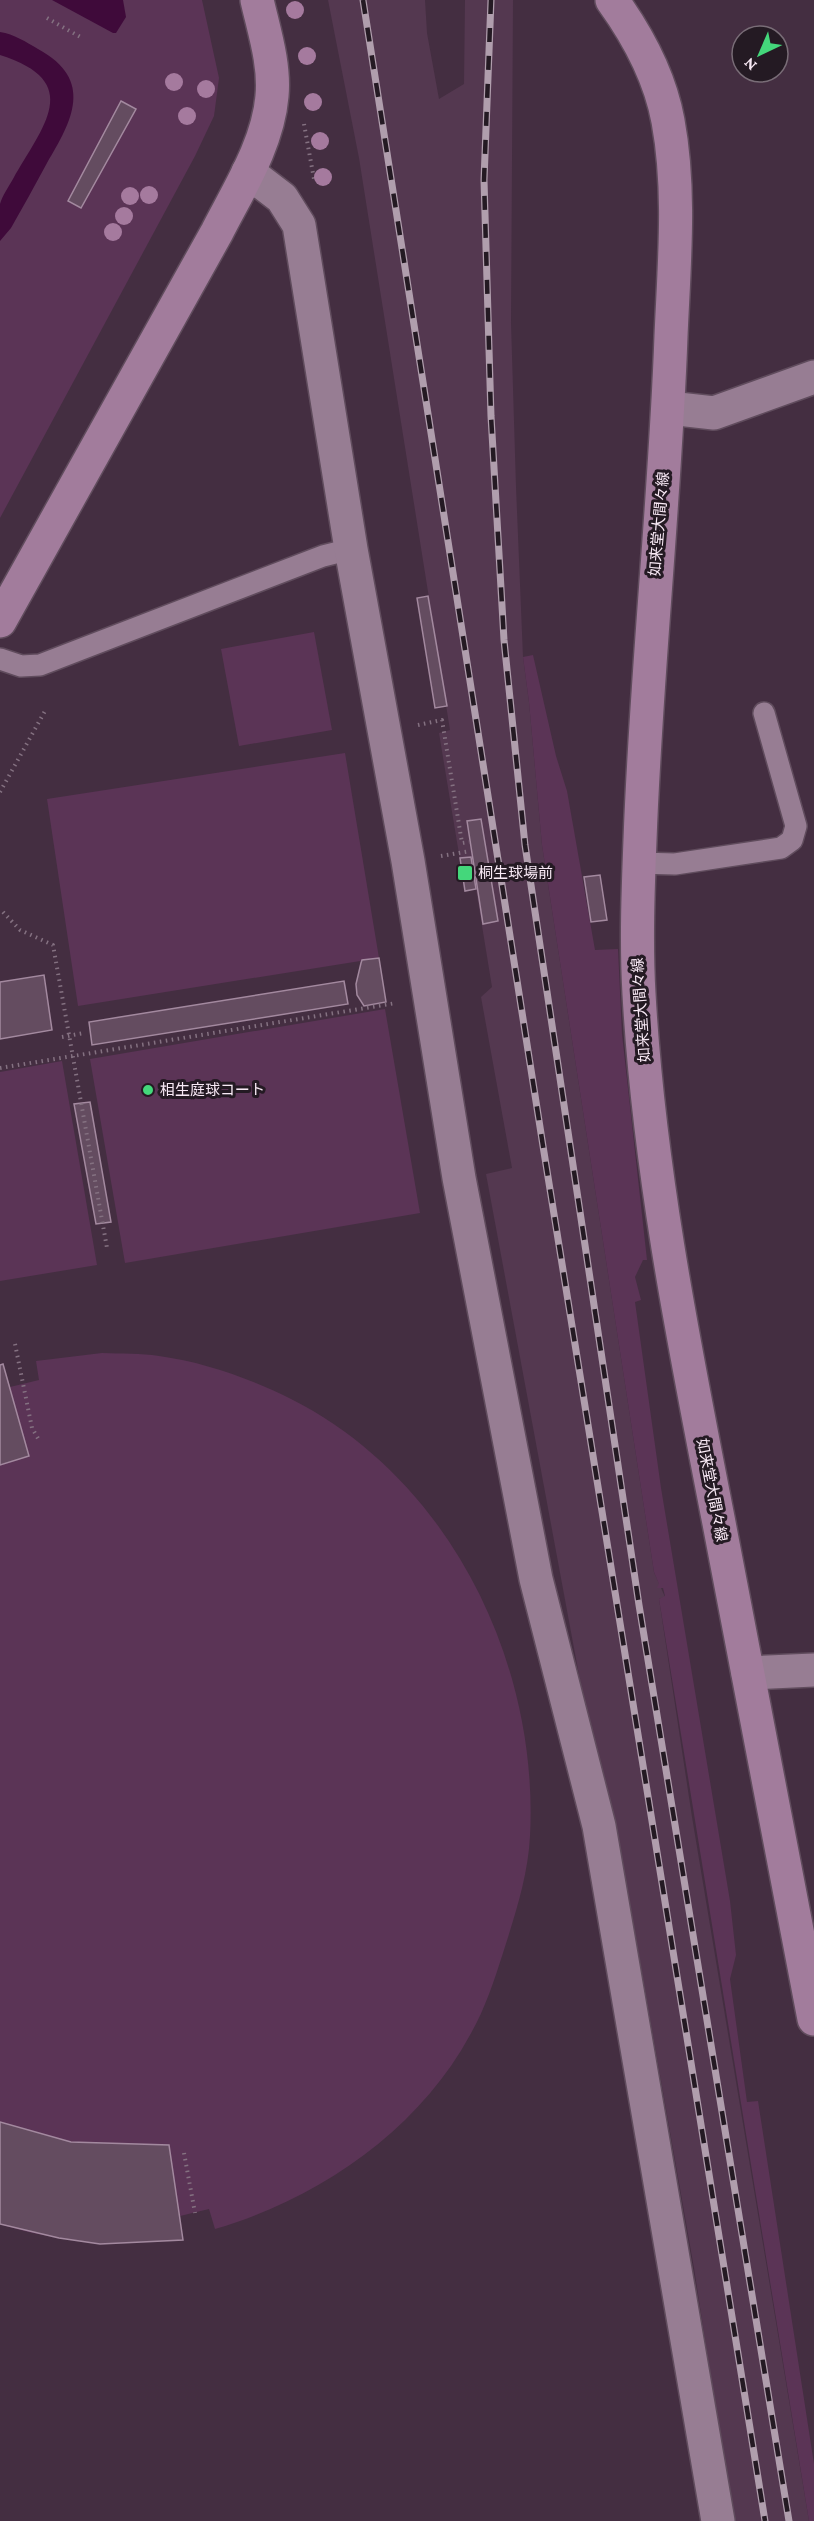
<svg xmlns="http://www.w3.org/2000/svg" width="814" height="2521" viewBox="0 0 814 2521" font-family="'Crimson Pro','Noto Sans JP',serif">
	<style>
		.built { fill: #543850 }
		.green { fill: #5b3456 }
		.water { fill: #3f0a3a }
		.building { fill: #644c60; stroke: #a3899f; stroke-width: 1.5 }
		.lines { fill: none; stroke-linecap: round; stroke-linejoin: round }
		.lane-casing { stroke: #604c5d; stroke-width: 24 }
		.street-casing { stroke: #604c5d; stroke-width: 36 }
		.secondary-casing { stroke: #604c5d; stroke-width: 36 }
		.path { stroke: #847181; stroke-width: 4; stroke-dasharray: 1.5 4.5; stroke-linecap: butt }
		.lane { stroke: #977d93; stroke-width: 21 }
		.street { stroke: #977d93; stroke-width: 33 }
		.secondary { stroke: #a27c9c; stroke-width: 33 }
		.rail-casing { stroke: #b09ead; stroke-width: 7 }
		.rail { stroke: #241a23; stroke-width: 4.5; stroke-dasharray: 14; stroke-linecap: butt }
		.path-bridge { stroke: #847181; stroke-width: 4; stroke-dasharray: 1.5 4.5; stroke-linecap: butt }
		.tree { fill: #a57a9e }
		.poi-dot { fill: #44d77b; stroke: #241a23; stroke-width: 2 }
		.labels { text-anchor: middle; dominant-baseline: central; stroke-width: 6; stroke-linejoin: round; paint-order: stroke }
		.street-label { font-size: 15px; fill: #f9eaf6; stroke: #241a23 }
		.poi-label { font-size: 15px; fill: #f9eaf6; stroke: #241a23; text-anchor: start }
	</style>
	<rect width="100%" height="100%" fill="#442e41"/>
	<!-- built -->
	<path class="built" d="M328,0H425L427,33L439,99L464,84L465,0H513L511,323L516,487L523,657L529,702L542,845L654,1572L665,1597L659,1599L692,1817L809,2521H733L694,2268L616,1825L584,1702L486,1174L512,1168L481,997L492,987L476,889L465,891L458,848L439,733L450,730L359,158Z"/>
	<!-- green -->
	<g class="green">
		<path d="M0,0H202L219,78L214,116L195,156L0,518Z"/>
		<path d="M314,632L332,730L239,746L221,649Z"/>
		<path d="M533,655L556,756L567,791L595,950L618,949L622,1034L647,1260H643L635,1277L641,1300L635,1302L661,1488L730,1901L736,1955L730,1979L747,2102L758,2101L814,2464V2521H809L659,1599L665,1596L663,1588H657L659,1584L654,1572L542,845L529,702L523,657Z"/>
		<path d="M345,753L379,958L78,1006L47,799Z"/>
		<path d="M385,1009L420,1213L125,1263L90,1059Z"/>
		<path d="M62,1061L97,1265L0,1281V1072Z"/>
		<path d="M102,1353C121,1354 141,1353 159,1356C204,1362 251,1379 291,1399C450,1479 539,1663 530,1836C528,1876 515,1915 503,1953C494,1981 485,2009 470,2035C418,2131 318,2199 215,2229L209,2209L180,2216L183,2240C120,2244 61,2244 0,2224V1365L3,1364L10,1387L39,1380L36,1361Z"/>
	</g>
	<!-- water -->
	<g class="water">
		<path d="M52,0H123L126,17L116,33H113Z"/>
		<path d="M0,32C14,34 26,42 38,49C95,80 72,121 47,163C35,185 23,207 11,228L0,241C0,229 0,215 0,204C2,196 9,186 13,179C43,126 85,82 0,55Z"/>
	</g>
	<!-- building -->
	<g class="building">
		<path d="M121,101L136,109L81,208L68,201Z"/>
		<path d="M428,596L447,706L435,708L417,598Z"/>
		<path d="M481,819L498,921L483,924L467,821Z"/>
		<path d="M471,857L476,889L465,891L460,858Z"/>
		<path d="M600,875L607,920L591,922L584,877Z"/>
		<path d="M379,958L386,1002L364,1006L357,995L356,984L361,963L362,960Z"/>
		<path d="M44,975L52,1030L0,1039V982Z"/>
		<path d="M344,981L348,1004L92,1045L89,1022Z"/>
		<path d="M90,1102L111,1222L96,1224L74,1104Z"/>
		<path d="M3,1364L29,1456L0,1465V1365Z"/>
		<path d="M0,2122L71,2142L169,2145L183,2240L100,2244L59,2238L0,2224Z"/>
	</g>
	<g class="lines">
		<defs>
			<g id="lane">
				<path d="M0,659L21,666L40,665L323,556L351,549"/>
				<path d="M639,863L675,864L781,848L792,840L796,826L764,713"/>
			</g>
			<g id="street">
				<path d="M248,172L282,198L299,225L351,549L408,861L459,1178L536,1579L599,1826L718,2521"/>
				<path d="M669,408L714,413L814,377"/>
				<path d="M748,1673L814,1670"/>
			</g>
			<g id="secondary">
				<path d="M612,0C638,36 660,77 668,121C681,191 674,265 671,336C665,504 646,672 640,840C638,891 636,943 639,994C649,1172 685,1349 719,1523C751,1688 782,1854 814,2019"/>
				<path d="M0,621L217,232C239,189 268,144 272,96C275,64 264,31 257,0"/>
			</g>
		</defs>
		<!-- lane casing -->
		<use href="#lane" class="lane-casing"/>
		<!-- street casing -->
		<use href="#street" class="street-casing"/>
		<!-- secondary casing -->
		<use href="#secondary" class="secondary-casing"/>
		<!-- path -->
		<g class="path">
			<path d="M47,18L82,38"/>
			<path d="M304,124L314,179"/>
			<path d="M418,725L442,720L462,843L469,842"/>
			<path d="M0,792L45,711"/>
			<path d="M441,856L470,851"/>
			<path d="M3,912L20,930L53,945L107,1248"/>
			<path d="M0,1068L396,1003"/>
			<path d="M15,1344L32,1428L39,1440"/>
			<path d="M184,2153L195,2213"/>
		</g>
		<!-- lane -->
		<use href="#lane" class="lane"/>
		<!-- street -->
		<use href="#street" class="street"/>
		<!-- secondary -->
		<use href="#secondary" class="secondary"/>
		<defs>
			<g id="rail">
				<path d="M363,0L543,1146L765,2521"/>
				<path d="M491,0L484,180L491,416L504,640L525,845L639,1605L789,2521"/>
			</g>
		</defs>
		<!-- rail casing -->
		<use href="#rail" class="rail-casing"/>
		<!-- rail -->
		<use href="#rail" class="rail"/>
		<!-- path-bridge -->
		<path class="path-bridge" d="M62,1037L84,1033"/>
	</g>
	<!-- trees -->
	<g class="tree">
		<circle cx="295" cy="10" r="9"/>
		<circle cx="307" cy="56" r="9"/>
		<circle cx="174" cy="82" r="9"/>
		<circle cx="206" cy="89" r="9"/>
		<circle cx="313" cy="102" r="9"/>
		<circle cx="187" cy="116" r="9"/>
		<circle cx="320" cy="141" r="9"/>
		<circle cx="323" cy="177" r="9"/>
		<circle cx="149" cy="195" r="9"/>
		<circle cx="130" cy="196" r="9"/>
		<circle cx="124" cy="216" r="9"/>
		<circle cx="113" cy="232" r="9"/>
	</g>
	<!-- markers -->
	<g class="poi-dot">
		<rect x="457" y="865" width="16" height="16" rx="3"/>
		<circle cx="148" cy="1090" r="6"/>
	</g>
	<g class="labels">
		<!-- street labels -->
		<g class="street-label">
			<text transform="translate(659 524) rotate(-85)">如来堂大間々線</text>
			<text transform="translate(641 1010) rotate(-94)">如来堂大間々線</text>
			<text transform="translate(712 1490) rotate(79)">如来堂大間々線</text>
		</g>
		<!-- poi labels -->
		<g class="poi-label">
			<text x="478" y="873">桐生球場前</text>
			<text x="160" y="1090">相生庭球コート</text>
		</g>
	</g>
	<!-- north arrow -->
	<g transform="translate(760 54) rotate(224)"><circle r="28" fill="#241a23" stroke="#796d77" stroke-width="1.5"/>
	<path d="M0-4.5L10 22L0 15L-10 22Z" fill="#44d77b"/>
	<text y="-9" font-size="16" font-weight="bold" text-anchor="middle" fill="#f9eaf6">N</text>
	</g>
</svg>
